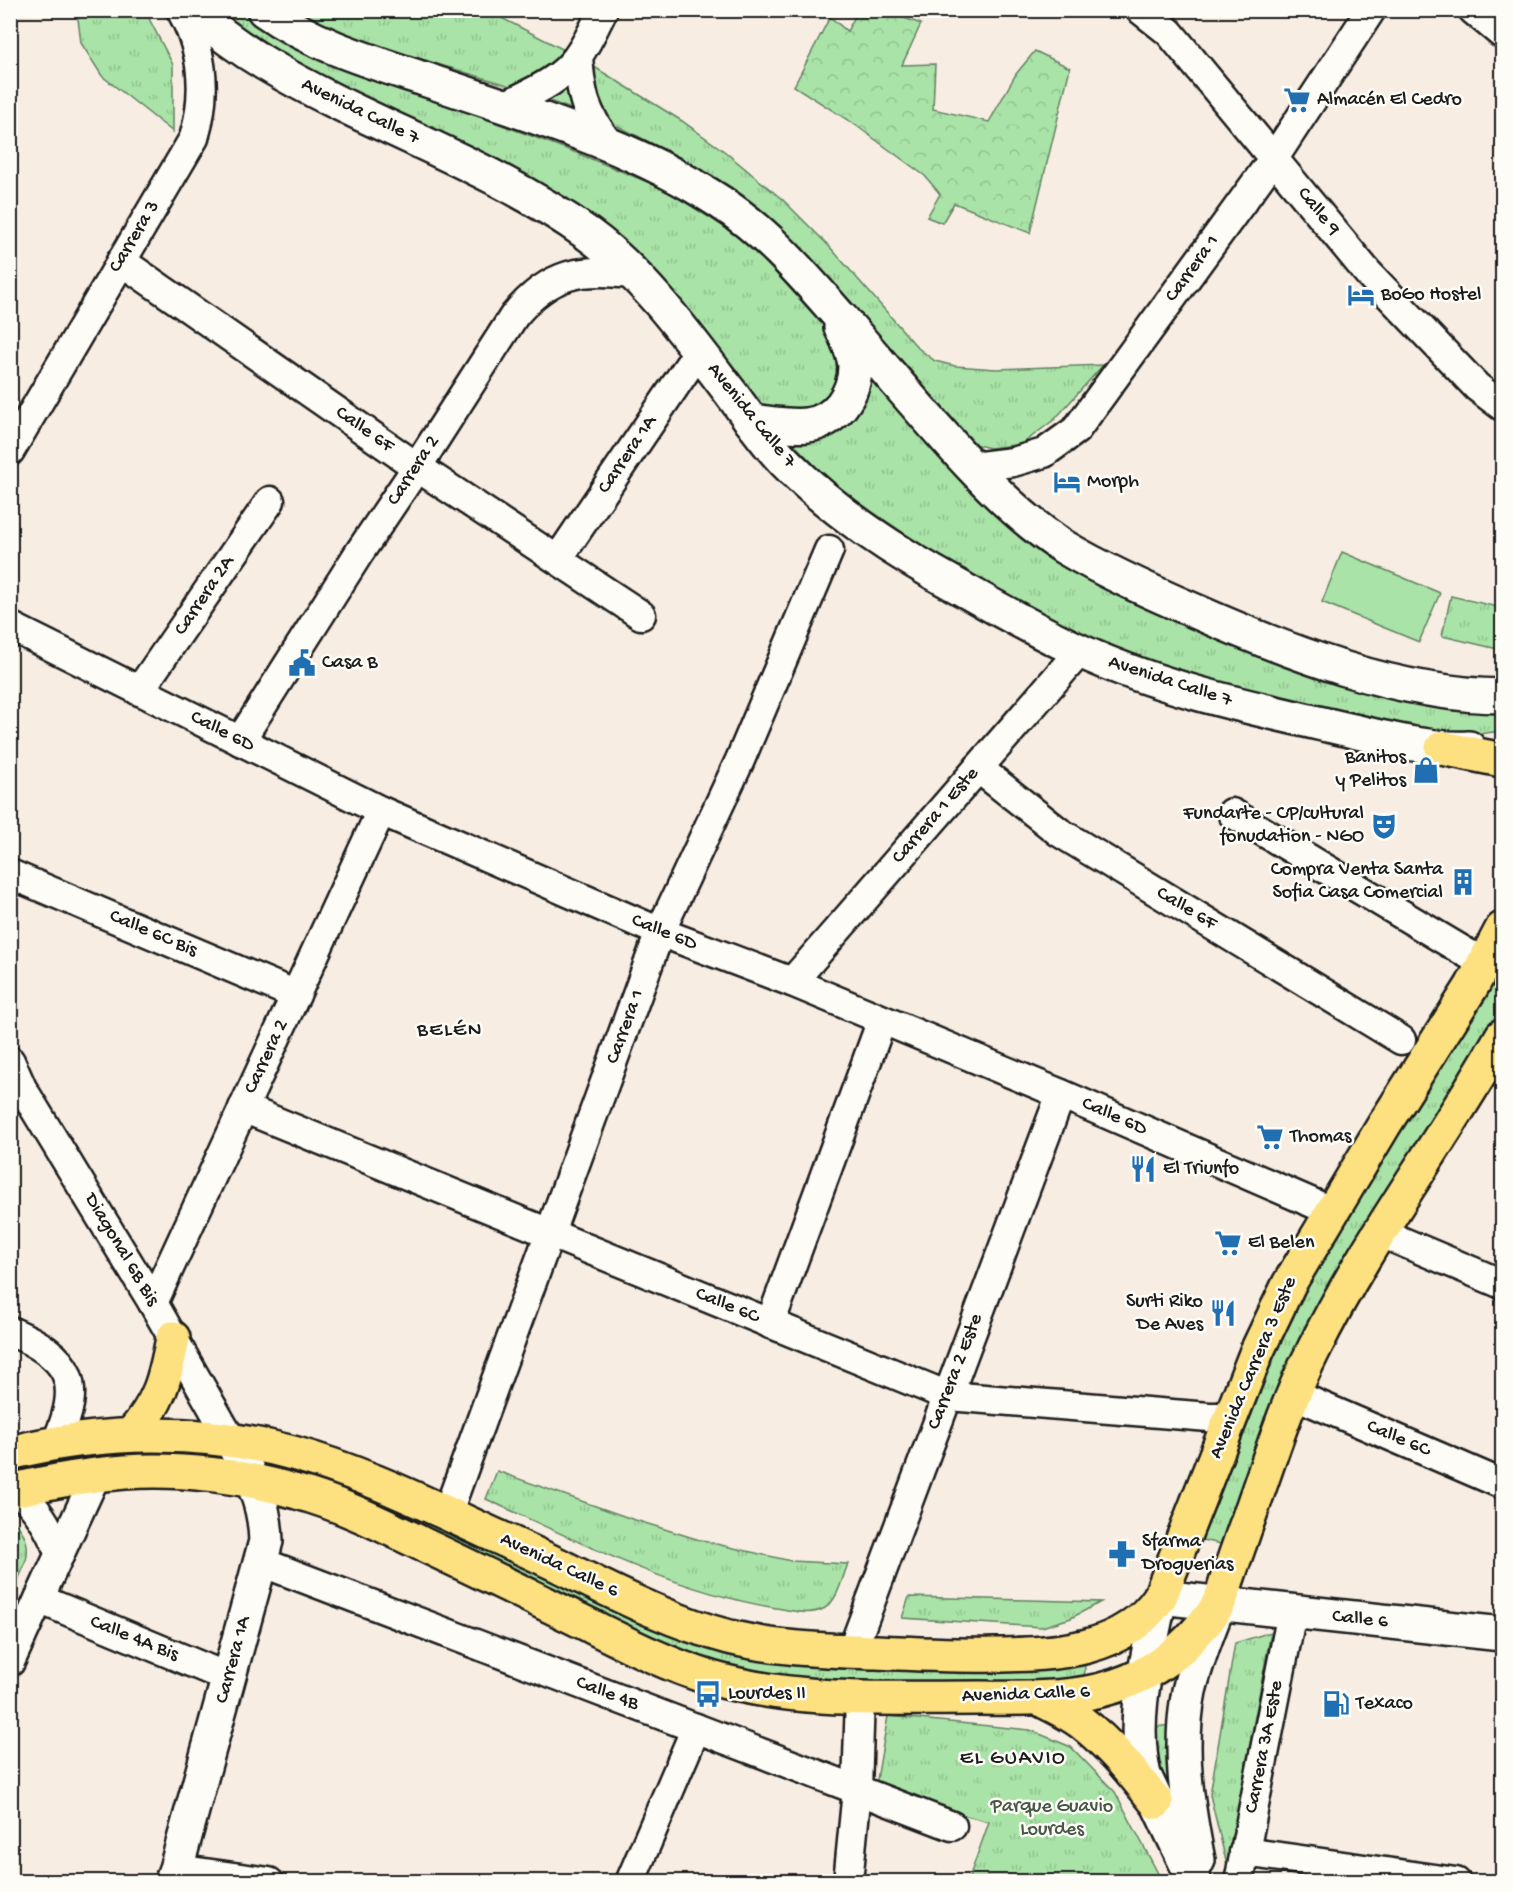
<svg xmlns="http://www.w3.org/2000/svg" width="1513" height="1892" viewBox="0 0 1513 1892" font-family="'Gochi Hand',sans-serif">
	<style>
		.grass { fill: url(#grass-tufts); stroke: #628062; stroke-width: 1.5 }
		.forest { fill: url(#forest-crowns); stroke: #628062; stroke-width: 1.5 }
		.pitch { fill: #a9e3a7; stroke: #628062; stroke-width: 1.5 }
		.lines { fill: none; stroke-linecap: round; stroke-linejoin: round }
		.street-casing { stroke: #1c1c1c; stroke-width: 33 }
		.secondary-casing { stroke: #1c1c1c; stroke-width: 38 }
		.primary-casing { stroke: #1c1c1c; stroke-width: 38 }
		.street { stroke: #fdfcf7; stroke-width: 28 }
		.secondary { stroke: #fdfcf7; stroke-width: 33 }
		.primary { stroke: #fde080; stroke-width: 33 }
		.labels { text-anchor: middle; dominant-baseline: central; stroke-width: 5; stroke-linejoin: round; paint-order: stroke }
		.poi-label { font-size: 20px; fill: #1c1c1c; stroke: #fdfcf7; text-anchor: start }
		.street-label { font-size: 20px; fill: #1c1c1c; stroke: #fdfcf7 }
		.park-label { font-size: 20px; fill: #465846; stroke: #fdfcf7 }
		.neighbourhood-label { font-size: 21px; letter-spacing: 1.5px; fill: #1c1c1c; stroke: #fdfcf7 }
	</style>
	<defs>
		<pattern id="grass-tufts" width="24" height="20" patternUnits="userSpaceOnUse" patternTransform="scale(1.5)"><rect width="24" height="20" fill="#a9e3a7"/><path d="M3 7l-1-3M5 7V3M7 7l1-3M15 17l-1-3M17 17v-4M19 17l1-3" fill="none" stroke="#91c28f"/></pattern>
		<pattern id="forest-crowns" width="20" height="18" patternUnits="userSpaceOnUse" patternTransform="scale(1.5)"><rect width="20" height="18" fill="#a9e3a7"/><path d="M2 6a3 3 0 1 1 6 0M12 15a3 3 0 1 1 6 0" fill="none" stroke="#91c28f"/></pattern>
	</defs>
	<rect width="100%" height="100%" fill="#f7ede2"/>
	<filter id="ink" filterUnits="userSpaceOnUse"><feTurbulence type="fractalNoise" baseFrequency=".0167" numOctaves="2"/><feDisplacementMap in="SourceGraphic" scale="12" xChannelSelector="R" yChannelSelector="G"/><feConvolveMatrix kernelMatrix="1 2 1 2 8 2 1 2 1" color-interpolation-filters="sRGB"/></filter>
	<g filter="url(#ink)">
		<!-- grass -->
		<g class="grass">
			<path d="M77,11H145L173,65V132L102,76L81,43Z"/>
			<path d="M217,11H249L387,82L577,153L662,188L720,224L769,259L1058,557L1502,707V731L1469,735L1377,724L1158,667L1069,630L960,571L837,488L780,430L653,279L236,27Z"/>
			<path d="M287,11H488L578,57L682,121L724,151L783,200L829,246L918,348L935,361L955,366L996,369L1103,365L1055,419L1022,444L990,448L969,443L911,371L829,278L756,210L695,166L622,128L504,84L354,39Z"/>
			<path d="M1451,596L1502,608V650L1442,636Z"/>
			<path d="M1502,965V1003L1225,1545L1202,1540L1291,1315L1335,1230L1371,1173L1446,1061Z"/>
			<path d="M190,1449V1461L11,1478V1466L48,1456Z"/>
			<path d="M497,1471L632,1519L703,1541L791,1561L848,1564C842,1578 838,1600 825,1608C809,1617 792,1610 776,1608C673,1591 580,1542 486,1499Z"/>
			<path d="M346,1483L610,1605L999,1671L1071,1668L1085,1664L1084,1684H848L741,1669L681,1654L342,1496Z"/>
			<path d="M11,1521C22,1526 29,1542 27,1555C26,1566 18,1578 15,1588L11,1586Z"/>
			<path d="M909,1597L1101,1602L1071,1618L1042,1627L902,1618Z"/>
			<path d="M1271,1632L1227,1865L1210,1795L1235,1643Z"/>
			<path d="M888,1716L1030,1730L1071,1747L1115,1792L1162,1881H968L989,1822L875,1791Z"/>
			<path d="M1171,1725L1170,1802L1155,1772L1147,1728Z"/>
		</g>
		<!-- forest -->
		<path class="forest" d="M858,11H885L921,24L902,65L935,64L933,109L989,122L1016,74L1035,51L1070,68L1030,233L954,203L942,223L927,217L940,194L925,176L854,124L794,86L830,17L847,31Z"/>
		<!-- pitch -->
		<path class="pitch" d="M1342,552L1440,593L1419,642L1322,602Z"/>
		<g class="lines">
			<defs>
				<g id="street">
					<path d="M1141,10L1169,32L1368,273L1477,387L1502,406"/>
					<path d="M1473,10L1502,34"/>
					<path d="M578,57C581,96 585,113 609,144"/>
					<path d="M504,106C530,93 561,81 578,56C588,42 595,26 603,10"/>
					<path d="M121,261L417,467L641,615"/>
					<path d="M10,451L194,138C207,94 204,51 181,10"/>
					<path d="M972,467L1013,462L1044,453L1076,430L1274,158L1371,10"/>
					<path d="M558,559L698,352"/>
					<path d="M10,626L381,811L660,932L792,982L1061,1094L1331,1211"/>
					<path d="M139,691L270,501"/>
					<path d="M240,741L359,553L417,467L514,316C550,272 582,267 636,275"/>
					<path d="M978,768L1059,832L1401,1040"/>
					<path d="M1232,813L1485,964"/>
					<path d="M10,874L296,995"/>
					<path d="M792,982L1080,651"/>
					<path d="M10,1061L22,1088L153,1303L231,1440"/>
					<path d="M243,1108L948,1396L1209,1417H1231"/>
					<path d="M1379,1232L1502,1284"/>
					<path d="M153,1303L381,811"/>
					<path d="M770,1324L882,1020"/>
					<path d="M10,1331C71,1357 84,1382 56,1443"/>
					<path d="M1293,1394L1502,1484"/>
					<path d="M16,1490C38,1507 49,1528 60,1554"/>
					<path d="M447,1514L660,932L740,760L829,550"/>
					<path d="M261,1562L952,1826"/>
					<path d="M39,1599L229,1678"/>
					<path d="M852,1651L1061,1094"/>
					<path d="M10,1662L96,1475"/>
					<path d="M1244,1852L1456,1882"/>
					<path d="M176,1869L269,1882"/>
					<path d="M630,1882L696,1728"/>
					<path d="M848,1882L857,1790L860,1697"/>
					<path d="M1239,1882L1292,1612"/>
				</g>
				<g id="secondary">
					<path d="M192,10C215,30 239,48 266,64C370,126 489,163 588,234C643,274 689,338 730,392C748,416 765,442 786,463C836,514 897,553 959,587C998,609 1038,632 1080,651C1158,687 1243,706 1327,725C1369,734 1427,751 1469,748"/>
					<path d="M264,10C312,44 369,61 424,79C525,114 630,143 720,202C767,232 804,276 841,318C884,367 926,418 971,466C999,496 1029,525 1064,547C1106,572 1151,592 1195,611C1290,653 1398,695 1502,696"/>
					<path d="M751,421C769,423 789,427 807,425C836,422 855,394 855,366C854,352 847,339 841,327"/>
					<path d="M1198,1860C1187,1805 1178,1748 1189,1691C1196,1663 1206,1636 1217,1609"/>
					<path d="M171,1882L176,1869L266,1541C265,1500 250,1475 231,1440"/>
					<path d="M1195,1882L1144,1775C1130,1717 1149,1655 1160,1597L1502,1634"/>
				</g>
				<g id="primary">
					<path d="M1442,748L1502,760"/>
					<path d="M131,1435C160,1402 165,1380 173,1338"/>
					<path d="M10,1453C101,1430 202,1428 293,1453C350,1469 403,1493 457,1518C495,1536 534,1553 572,1572C623,1597 675,1623 729,1637C777,1649 826,1650 874,1652C915,1654 955,1656 995,1655C1056,1654 1123,1652 1160,1597L1257,1351L1289,1284L1384,1125L1472,986L1502,929"/>
					<path d="M10,1491C48,1482 86,1475 125,1472C180,1468 244,1476 297,1492C341,1504 381,1524 422,1544C477,1570 532,1597 587,1624C627,1644 668,1665 711,1678C798,1703 890,1698 980,1698C1066,1699 1140,1700 1201,1627C1207,1621 1214,1612 1218,1604C1223,1596 1225,1585 1228,1577C1233,1562 1239,1546 1244,1531C1266,1471 1284,1408 1313,1351C1367,1240 1442,1143 1502,1036"/>
					<path d="M1040,1699C1054,1706 1069,1713 1081,1722C1111,1745 1133,1773 1156,1802"/>
				</g>
			</defs>
			<!-- street casing -->
			<use href="#street" class="street-casing"/>
			<!-- secondary casing -->
			<use href="#secondary" class="secondary-casing"/>
			<!-- primary casing -->
			<use href="#primary" class="primary-casing"/>
			<!-- street -->
			<use href="#street" class="street"/>
			<!-- secondary -->
			<use href="#secondary" class="secondary"/>
			<!-- primary -->
			<use href="#primary" class="primary"/>
		</g>
	</g>
	<!-- icons -->
	<defs>
		<symbol id="supermarket-bare" viewBox="-9 -9 18 18"><path d="M-6-5.5h2.5l.6 2H6L4.5 2H-2.5L-4.4-4H-6ZM-1.5 3.2a1.3 1.3 0 1 0 .1 0ZM3 3.2a1.3 1.3 0 1 0 .1 0Z" fill="#1f6fb2" stroke="#fdfcf7" stroke-width="2.5" paint-order="stroke"/></symbol>
		<symbol id="hotel-bare" viewBox="-9 -9 18 18"><path d="M-6-4.5h1.5V1H6V5H4.5V3h-9V5H-6ZM-4 0a1.8 1.8 0 1 1 3.6 0ZM.5 0V-2.5h3Q6-2.5 6 0Z" fill="#1f6fb2" stroke="#fdfcf7" stroke-width="2.5" paint-order="stroke"/></symbol>
		<symbol id="civic-bare" viewBox="-9 -9 18 18"><path d="M-.6-6.5H3V-4.5H.6V-3L4-1V1h2V6H-6V1h2V-1L-.6-3ZM-1.2 2.5V6h2.4V2.5Z" fill="#1f6fb2" stroke="#fdfcf7" stroke-width="2.5" paint-order="stroke"/></symbol>
		<symbol id="shop-bare" viewBox="-9 -9 18 18"><path d="M-5-2.5h2.3a2.7 3.5 0 0 1 5.4 0H5L5.5 6h-11ZM-1.5-2.5h3a1.5 2.3 0 0 0-3 0Z" fill="#1f6fb2" stroke="#fdfcf7" stroke-width="2.5" paint-order="stroke"/></symbol>
		<symbol id="theatre-bare" viewBox="-9 -9 18 18"><path d="M-5-5.5Q0-4 5-5.5V0Q5 5 0 6Q-5 5-5 0ZM-3.3-2.5H-1v1.5H-3.3ZM1-2.5H3.3v1.5H1ZM-2.8 1Q0 5.5 2.8 1Z" fill="#1f6fb2" stroke="#fdfcf7" stroke-width="2.5" paint-order="stroke"/></symbol>
		<symbol id="building-bare" viewBox="-9 -9 18 18"><path d="M-4-6H4V6H1V3H-1V6H-4ZM-2.5-4.3h1.7v1.8h-1.7ZM.8-4.3h1.7v1.8H.8ZM-2.5-1h1.7V.8h-1.7ZM.8-1h1.7V.8H.8Z" fill="#1f6fb2" stroke="#fdfcf7" stroke-width="2.5" paint-order="stroke"/></symbol>
		<symbol id="restaurant-bare" viewBox="-9 -9 18 18"><path d="M-5-6h1v4h1v-4h1v4h1v-4h1v5L-1.5 .5V6h-2V.5L-5-1ZM5-6V6H3V1.5H1.5Q1.5-4 5-6Z" fill="#1f6fb2" stroke="#fdfcf7" stroke-width="2.5" paint-order="stroke"/></symbol>
		<symbol id="pharmacy-bare" viewBox="-9 -9 18 18"><path d="M-2-6h4v4h4v4h-4v4h-4v-4h-4v-4h4Z" fill="#1f6fb2" stroke="#fdfcf7" stroke-width="2.5" paint-order="stroke"/></symbol>
		<symbol id="bus-bare" viewBox="-9 -9 18 18"><path d="M-5-6H5V4H4V6H2V4H-2V6H-4V4H-5ZM-3.5-4V0h7V-4ZM-3.5 1.2v1.5H-2V1.2ZM2 1.2v1.5H3.5V1.2Z" fill="#1f6fb2" stroke="#fdfcf7" stroke-width="2.5" paint-order="stroke"/></symbol>
		<symbol id="fuel-bare" viewBox="-9 -9 18 18"><path d="M-5.5-6h7V0h2V4h1.3V-2.5L3-4.5l.8-.8L6-3V5H2.5V1h-1V6h-7ZM-4.2-4.7v3.2H.2V-4.7Z" fill="#1f6fb2" stroke="#fdfcf7" stroke-width="2.5" paint-order="stroke"/></symbol>
	</defs>
	<g fill-rule="evenodd">
		<use href="#supermarket-bare" x="1278" y="81" width="38" height="38"/>
		<use href="#hotel-bare" x="1342" y="276" width="38" height="38"/>
		<use href="#hotel-bare" x="1048" y="463" width="38" height="38"/>
		<use href="#civic-bare" x="283" y="644" width="38" height="38"/>
		<use href="#shop-bare" x="1407" y="751" width="38" height="38"/>
		<use href="#theatre-bare" x="1365" y="807" width="38" height="38"/>
		<use href="#building-bare" x="1444" y="863" width="38" height="38"/>
		<use href="#supermarket-bare" x="1251" y="1118" width="38" height="38"/>
		<use href="#restaurant-bare" x="1124" y="1150" width="38" height="38"/>
		<use href="#supermarket-bare" x="1209" y="1224" width="38" height="38"/>
		<use href="#restaurant-bare" x="1204" y="1294" width="38" height="38"/>
		<use href="#pharmacy-bare" x="1103" y="1535" width="38" height="38"/>
		<use href="#bus-bare" x="689" y="1675" width="38" height="38"/>
		<use href="#fuel-bare" x="1317" y="1685" width="38" height="38"/>
	</g>
	<g class="labels">
		<!-- poi labels -->
		<g class="poi-label">
			<text x="1317" y="100">Almacén El Cedro</text>
			<text x="1381" y="295">BoGo Hostel</text>
			<text x="1087" y="482">Morph</text>
			<text x="322" y="663">Casa B</text>
			<text x="1406" y="758" text-anchor="end">Banitos<tspan x="1406" dy="23">y Pelitos</tspan></text>
			<text x="1364" y="814" text-anchor="end">Fundarte - CP/cultural<tspan x="1364" dy="23">fonudation - NGO</tspan></text>
			<text x="1443" y="870" text-anchor="end">Compra Venta Santa<tspan x="1443" dy="23">Sofia Casa Comercial</tspan></text>
			<text x="1290" y="1137">Thomas</text>
			<text x="1163" y="1169">El Triunfo</text>
			<text x="1248" y="1243">El Belen</text>
			<text x="1203" y="1302" text-anchor="end">Surti Riko<tspan x="1203" dy="23">De Aves</tspan></text>
			<text x="1142" y="1542">Sfarma<tspan x="1142" dy="23">Droguerias</tspan></text>
			<text x="728" y="1694">Lourdes II</text>
			<text x="1356" y="1704">Texaco</text>
		</g>
		<!-- street labels -->
		<g class="street-label">
			<text transform="translate(360 112) rotate(26)">Avenida Calle 7</text>
			<text transform="translate(1318 212) rotate(51)">Calle 9</text>
			<text transform="translate(135 237) rotate(-59)">Carrera 3</text>
			<text transform="translate(1193 269) rotate(-54)">Carrera 1</text>
			<text transform="translate(751 416) rotate(51)">Avenida Calle 7</text>
			<text transform="translate(364 430) rotate(35)">Calle 6F</text>
			<text transform="translate(628 455) rotate(-56)">Carrera 1A</text>
			<text transform="translate(414 471) rotate(-57)">Carrera 2</text>
			<text transform="translate(205 596) rotate(-56)">Carrera 2A</text>
			<text transform="translate(1170 682) rotate(18)">Avenida Calle 7</text>
			<text transform="translate(222 732) rotate(27)">Calle 6D</text>
			<text transform="translate(936 816) rotate(-49)">Carrera 1 Este</text>
			<text transform="translate(1186 909) rotate(31)">Calle 6F</text>
			<text transform="translate(664 933) rotate(22)">Calle 6D</text>
			<text transform="translate(153 934) rotate(23)">Calle 6C Bis</text>
			<text transform="translate(626 1027) rotate(-70)">Carrera 1</text>
			<text transform="translate(267 1057) rotate(-65)">Carrera 2</text>
			<text transform="translate(1114 1117) rotate(24)">Calle 6D</text>
			<text transform="translate(121 1250) rotate(59)">Diagonal 6B Bis</text>
			<text transform="translate(727 1306) rotate(22)">Calle 6C</text>
			<text transform="translate(1254 1368) rotate(-67)">Avenida Carrera 3 Este</text>
			<text transform="translate(956 1372) rotate(-69)">Carrera 2 Este</text>
			<text transform="translate(1398 1439) rotate(23)">Calle 6C</text>
			<text transform="translate(559 1566) rotate(25)">Avenida Calle 6</text>
			<text transform="translate(1360 1620) rotate(6)">Calle 6</text>
			<text transform="translate(134 1639) rotate(22)">Calle 4A Bis</text>
			<text transform="translate(234 1660) rotate(-75)">Carrera 1A</text>
			<text transform="translate(607 1694) rotate(21)">Calle 4B</text>
			<text transform="translate(1026 1695) rotate(-2)">Avenida Calle 6</text>
			<text transform="translate(1265 1747) rotate(-79)">Carrera 3A Este</text>
		</g>
		<!-- park labels -->
		<g class="park-label">
			<text x="1052" y="1807">Parque Guavio<tspan x="1052" dy="23">Lourdes</tspan></text>
		</g>
		<!-- neighbourhood labels -->
		<g class="neighbourhood-label">
			<text x="450" y="1031">BELÉN</text>
			<text x="1013" y="1759">EL GUAVIO</text>
		</g>
	</g>
	<!-- margin -->
	<rect width="1513" height="1892" fill="none" stroke="#fdfcf7" stroke-width="36"/>
	<rect x="18" y="18" width="1477" height="1856" fill="none" stroke="#1c1c1c" stroke-width="2" filter="url(#ink)"/>
</svg>
